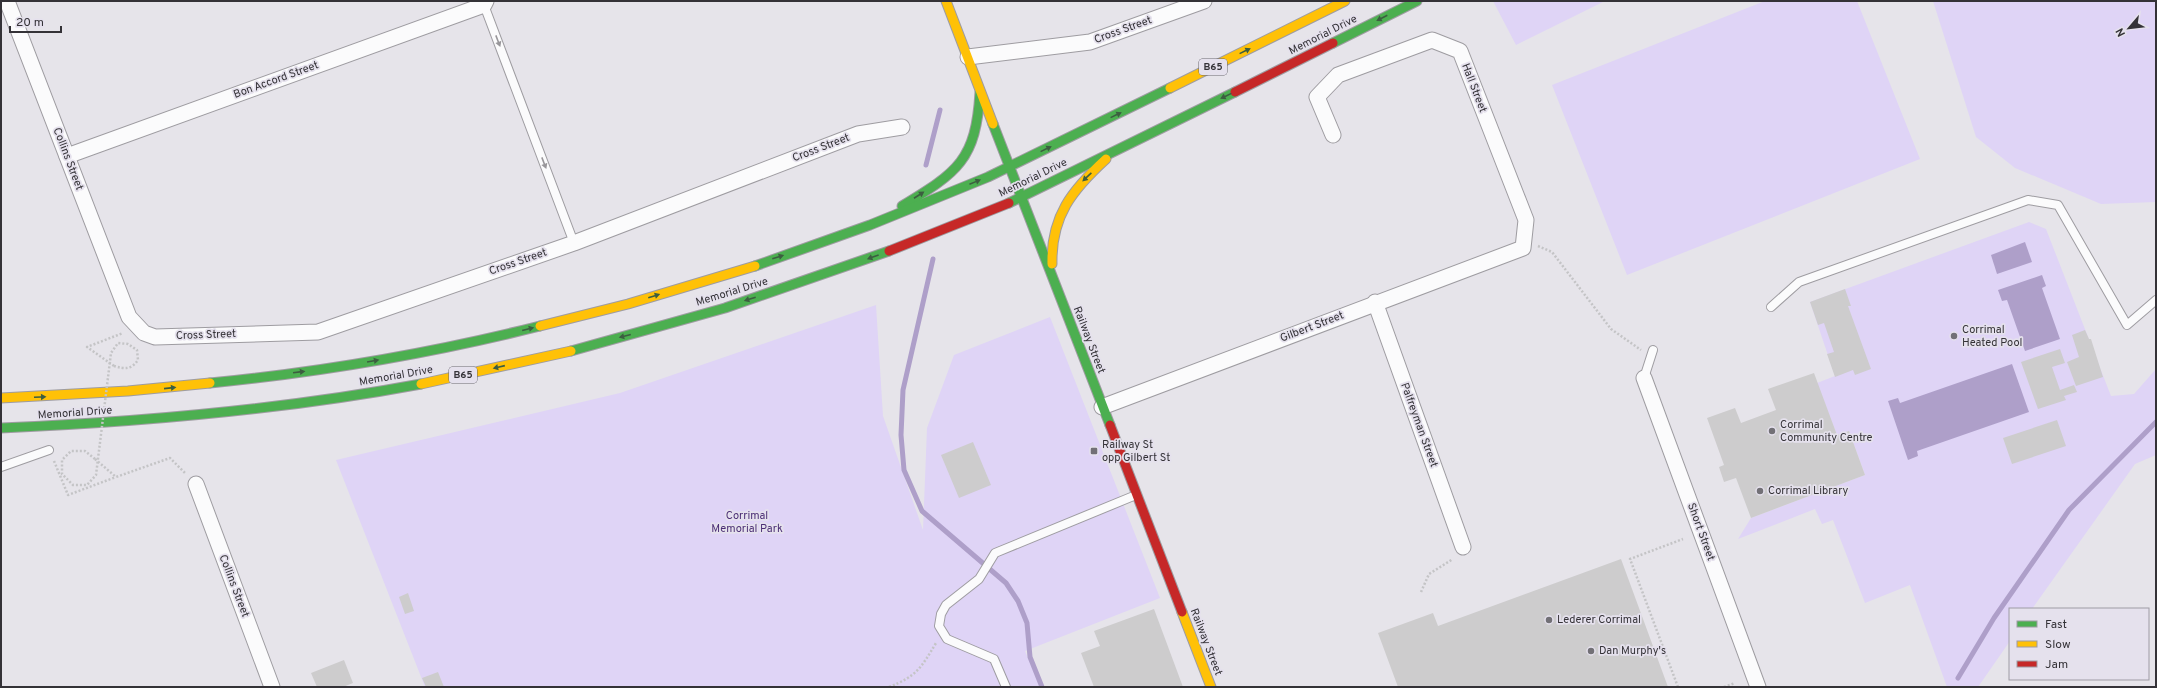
<svg xmlns="http://www.w3.org/2000/svg" width="2157" height="688" viewBox="0 0 2157 688" font-family="Overpass,sans-serif">
	<style>
		.green { fill: #dfd4f6 }
		.water { fill: #ae9fc9 }
		.lines { fill: none; stroke-linecap: round; stroke-linejoin: round }
		.stream { stroke: #ae9fc9; stroke-width: 5 }
		.building { fill: #cdcccd }
		.lane-casing { stroke: #9e9ca1; stroke-width: 10 }
		.street-casing { stroke: #9e9ca1; stroke-width: 17 }
		.fast-casing { stroke: #9e9ca1; stroke-width: 11 }
		.slow-casing { stroke: #9e9ca1; stroke-width: 11 }
		.jam-casing { stroke: #9e9ca1; stroke-width: 11 }
		.path { stroke: #c4c4c6; stroke-width: 2.5; stroke-dasharray: 2 2; stroke-linecap: butt }
		.lane { stroke: #fbfbfc; stroke-width: 8 }
		.street { stroke: #fbfbfc; stroke-width: 15 }
		.fast { stroke: #4caf50; stroke-width: 9 }
		.slow { stroke: #ffc107; stroke-width: 9 }
		.jam { stroke: #c62828; stroke-width: 9 }
		.path-bridge { stroke: #c4c4c6; stroke-width: 2.5; stroke-dasharray: 2 2; stroke-linecap: butt }
		.oneway { fill: #3c5e40 }
		.oneway2 { fill: #98969a }
		.poi-dot { fill: #727076; stroke: #e5e1ed; stroke-width: 1.5 }
		.labels { text-anchor: middle; dominant-baseline: central; stroke-width: 3.5; stroke-linejoin: round; paint-order: stroke }
		.shield { fill: #e5e1ed; stroke: #69666e; stroke-width: 1 }
		.shield-label { font-size: 10px; font-weight: bold; fill: #343237 }
		.street-label { font-size: 11px; fill: #343237; stroke: #e5e1ed }
		.poi-label { font-size: 11px; fill: #343237; stroke: #e5e1ed; text-anchor: start }
		.park-label { font-size: 11px; fill: #4c2f75; stroke: #e5e1ed }
	</style>
	<rect width="100%" height="100%" fill="#e6e4ea"/>
	<!-- green -->
	<g class="green">
		<path d="M1493,1H1605L1516,45Z"/>
		<path d="M1765,1H1857L1920,159L1627,275L1552,85Z"/>
		<path d="M1933,1H2156V202L2101,204L2015,168L1976,137Z"/>
		<path d="M2029,222L2046,229L2111,396L2134,394L2156,369V455L2135,464L2032,609H2010V641L1978,687H1947L1910,585L1865,603L1833,520L1822,524L1815,509L1738,539L1751,518L1865,475L1849,431L1837,435L1817,383L1835,376L1810,302Z"/>
		<path d="M876,305L883,416L923,530L927,428L954,355L1050,317L1160,598L1025,651L1040,687H425L336,460L620,393Z"/>
	</g>
	<!-- water -->
	<g class="water">
		<path d="M2025,242L2032,262L1997,274L1991,255Z"/>
		<path d="M2042,275L2046,286L2042,288L2060,339L2025,351L2007,300L2002,301L1998,290Z"/>
		<path d="M2012,364L2029,412L1917,451L1918,456L1908,460L1888,401L1898,398L1900,403Z"/>
	</g>
	<g class="lines">
		<!-- stream -->
		<g class="stream">
			<path d="M926,165L940,110"/>
			<path d="M933,259L903,390L901,435L904,470L922,511L1006,583L1018,601L1027,623L1030,657L1042,687"/>
			<path d="M1958,678L1994,618L2069,510L2156,422"/>
		</g>
	</g>
	<!-- building -->
	<g class="building">
		<path d="M1845,289L1851,306H1848L1871,369L1855,375L1853,370L1835,377L1827,354L1834,352L1824,323L1818,325L1810,302Z"/>
		<path d="M2085,330L2089,339H2091L2103,377L2076,386L2067,362L2079,357L2072,335Z"/>
		<path d="M2060,349L2065,363L2052,367L2060,390L2074,385L2077,392L2064,396L2066,400L2038,409L2021,362Z"/>
		<path d="M1814,373L1837,435L1849,431L1865,475L1751,518L1736,478L1724,482L1719,467L1724,465L1707,418L1735,408L1741,423L1776,410L1768,389Z"/>
		<path d="M2057,420L2066,446L2012,464L2003,438Z"/>
		<path d="M973,442L991,485L959,498L941,455Z"/>
		<path d="M1621,559L1668,687H1398L1378,633L1433,613L1438,626Z"/>
		<path d="M408,593L414,611L405,614L399,597Z"/>
		<path d="M1154,609L1183,687H1094L1081,653L1100,646L1094,631Z"/>
		<path d="M344,660L353,683L343,687H317L311,673Z"/>
		<path d="M438,672L444,687H426L422,678Z"/>
	</g>
	<g class="lines">
		<defs>
			<g id="lane">
				<path d="M484,5L574,243"/>
				<path d="M1771,307L1799,282L2028,200L2058,205L2127,325L2156,300"/>
				<path d="M1644,378L1653,350"/>
				<path d="M1,467L49,450"/>
				<path d="M1006,687L994,659L947,639L939,626L941,614L946,605L979,579L995,553L1136,495"/>
			</g>
			<g id="street">
				<path d="M7,1L129,317L144,333L155,337L318,332L574,243L858,134L902,127"/>
				<path d="M968,57L1090,42L1204,1"/>
				<path d="M67,156L484,5L486,1"/>
				<path d="M1375,302L1463,547"/>
				<path d="M1644,378L1758,687"/>
				<path d="M1102,407L1523,248L1526,220L1460,51L1432,40L1338,75L1317,97L1333,135"/>
				<path d="M196,484L272,687"/>
			</g>
			<g id="fast">
				<path d="M1333,43L1417,1"/>
				<path d="M993,124L1110,425"/>
				<path d="M1009,203L1235,92"/>
				<path d="M902,206C958,172 976,160 980,92"/>
				<path d="M755,266L870,225L988,177L1170,88"/>
				<path d="M571,351L725,308L889,251"/>
				<path d="M210,383C321,372 432,353 540,326"/>
				<path d="M1,428C142,422 282,410 421,384"/>
			</g>
			<g id="slow">
				<path d="M946,1L993,124"/>
				<path d="M1170,88L1345,1"/>
				<path d="M1052,264C1051,216 1072,190 1106,159"/>
				<path d="M540,326L628,304L755,266"/>
				<path d="M421,384L571,351"/>
				<path d="M1,398L128,391L210,383"/>
				<path d="M1182,612L1211,687"/>
			</g>
			<g id="jam">
				<path d="M1235,92L1333,43"/>
				<path d="M889,251L1009,203"/>
				<path d="M1110,425L1182,612"/>
			</g>
		</defs>
		<!-- lane casing -->
		<use href="#lane" class="lane-casing"/>
		<!-- street casing -->
		<use href="#street" class="street-casing"/>
		<!-- fast casing -->
		<use href="#fast" class="fast-casing"/>
		<!-- slow casing -->
		<use href="#slow" class="slow-casing"/>
		<!-- jam casing -->
		<use href="#jam" class="jam-casing"/>
		<!-- path -->
		<g class="path">
			<path d="M1538,246L1552,252L1611,329L1641,350"/>
			<path d="M114,366L87,347L123,333"/>
			<path d="M95,459L116,477L170,458L186,474"/>
			<path d="M54,461L68,495L116,477"/>
			<path d="M1421,592L1429,574L1453,559"/>
			<path d="M889,687C917,676 921,668 936,643"/>
			<path d="M1678,687L1630,559L1683,539"/>
			<path d="M1724,687L1735,683"/>
		</g>
		<!-- lane -->
		<use href="#lane" class="lane"/>
		<!-- street -->
		<use href="#street" class="street"/>
		<!-- fast -->
		<use href="#fast" class="fast"/>
		<!-- slow -->
		<use href="#slow" class="slow"/>
		<!-- jam -->
		<use href="#jam" class="jam"/>
		<!-- path-bridge -->
		<path class="path-bridge" d="M95,459L85,451H71L62,460V474L73,485H87L96,475L111,353L118,343L128,344L137,350L138,360C131,370 125,369 114,366"/>
	</g>
	<!-- one-way arrows -->
	<defs><path id="oneway-solid" d="M-6-.8H1V-3.2L6.5 0L1 3.2V.8H-6Z"/></defs>
	<g class="oneway">
		<use href="#oneway-solid" transform="translate(1382 18) rotate(153)"/>
		<use href="#oneway-solid" transform="translate(1245 51) rotate(-26)"/>
		<use href="#oneway-solid" transform="translate(1226 96) rotate(154)"/>
		<use href="#oneway-solid" transform="translate(1116 115) rotate(-26)"/>
		<use href="#oneway-solid" transform="translate(1046 149) rotate(-26)"/>
		<use href="#oneway-solid" transform="translate(1087 177) rotate(137)"/>
		<use href="#oneway-solid" transform="translate(975 182) rotate(-22)"/>
		<use href="#oneway-solid" transform="translate(919 195) rotate(-33)"/>
		<use href="#oneway-solid" transform="translate(778 257) rotate(-18)"/>
		<use href="#oneway-solid" transform="translate(873 257) rotate(160)"/>
		<use href="#oneway-solid" transform="translate(654 296) rotate(-17)"/>
		<use href="#oneway-solid" transform="translate(750 299) rotate(162)"/>
		<use href="#oneway-solid" transform="translate(528 329) rotate(-14)"/>
		<use href="#oneway-solid" transform="translate(625 336) rotate(166)"/>
		<use href="#oneway-solid" transform="translate(373 361) rotate(-10)"/>
		<use href="#oneway-solid" transform="translate(499 367) rotate(167)"/>
		<use href="#oneway-solid" transform="translate(299 372) rotate(-7)"/>
		<use href="#oneway-solid" transform="translate(170 388) rotate(-6)"/>
		<use href="#oneway-solid" transform="translate(40 397) rotate(-2)"/>
	</g>
	<g class="oneway2">
		<use href="#oneway-solid" transform="translate(498 41) rotate(69)"/>
		<use href="#oneway-solid" transform="translate(544 163) rotate(69)"/>
	</g>
	<!-- markers -->
	<g class="poi-dot">
		<circle cx="1954" cy="336" r="4"/>
		<circle cx="1772" cy="431" r="4"/>
		<rect x="1090" y="447" width="8" height="8" rx="2"/>
		<circle cx="1760" cy="491" r="4"/>
		<circle cx="1549" cy="620" r="4"/>
		<circle cx="1591" cy="651" r="4"/>
	</g>
	<g class="labels">
		<!-- shield labels -->
		<g class="shield">
			<rect x="1199" y="59" width="28" height="16" rx="3"/>
			<rect x="449" y="367" width="28" height="16" rx="3"/>
		</g>
		<g class="shield-label">
			<text x="1213" y="67">B65</text>
			<text x="463" y="375">B65</text>
		</g>
		<!-- street labels -->
		<g class="street-label">
			<text transform="translate(1123 30) rotate(-20)">Cross Street</text>
			<text transform="translate(1323 35) rotate(-27)">Memorial Drive</text>
			<text transform="translate(276 80) rotate(-20)">Bon Accord Street</text>
			<text transform="translate(1474 88) rotate(69)">Hall Street</text>
			<text transform="translate(821 148) rotate(-21)">Cross Street</text>
			<text transform="translate(68 159) rotate(69)">Collins Street</text>
			<text transform="translate(1033 178) rotate(-26)">Memorial Drive</text>
			<text transform="translate(518 262) rotate(-19)">Cross Street</text>
			<text transform="translate(732 292) rotate(-17)">Memorial Drive</text>
			<text transform="translate(1312 327) rotate(-21)">Gilbert Street</text>
			<text transform="translate(206 335) rotate(-2)">Cross Street</text>
			<text transform="translate(1089 340) rotate(69)">Railway Street</text>
			<text transform="translate(396 376) rotate(-10)">Memorial Drive</text>
			<text transform="translate(75 413) rotate(-4)">Memorial Drive</text>
			<text transform="translate(1419 425) rotate(70)">Palfreyman Street</text>
			<text transform="translate(1701 532) rotate(70)">Short Street</text>
			<text transform="translate(234 586) rotate(69)">Collins Street</text>
			<text transform="translate(1206 642) rotate(69)">Railway Street</text>
		</g>
		<!-- poi labels -->
		<g class="poi-label">
			<text x="1962" y="330">Corrimal<tspan x="1962" dy="13">Heated Pool</tspan></text>
			<text x="1780" y="425">Corrimal<tspan x="1780" dy="13">Community Centre</tspan></text>
			<text x="1102" y="445">Railway St<tspan x="1102" dy="13">opp Gilbert St</tspan></text>
			<text x="1768" y="491">Corrimal Library</text>
			<text x="1557" y="620">Lederer Corrimal</text>
			<text x="1599" y="651">Dan Murphy's</text>
		</g>
		<!-- park labels -->
		<g class="park-label">
			<text x="747" y="516">Corrimal<tspan x="747" dy="13">Memorial Park</tspan></text>
		</g>
	</g>
	<!-- border -->
	<rect width="2157" height="688" fill="none" stroke="#343237" stroke-width="4"/>
	<!-- legend -->
	<rect x="2009" y="608" width="140" height="72" fill="#e5e1ed" stroke="#9e9ba4"/>
	<rect x="2017" y="621" width="20" height="6" fill="#4caf50" stroke="#9e9ba4"/>
	<text x="2045" y="628" font-size="12" fill="#343237">Fast</text>
	<rect x="2017" y="641" width="20" height="6" fill="#ffc107" stroke="#9e9ba4"/>
	<text x="2045" y="648" font-size="12" fill="#343237">Slow</text>
	<rect x="2017" y="661" width="20" height="6" fill="#c62828" stroke="#9e9ba4"/>
	<text x="2045" y="668" font-size="12" fill="#343237">Jam</text>
	<!-- north arrow -->
	<g transform="translate(2129 28) rotate(242)" stroke="#e5e1ed" stroke-width="3" paint-order="stroke">
	<path d="M0-3L7 15L0 10L-7 15Z" fill="#343237"/>
	<text y="-6" font-size="11" font-weight="bold" text-anchor="middle" fill="#343237">N</text>
	</g>
	<!-- scale -->
	<path d="M10 26v6h51v-6" fill="none" stroke="#343237" stroke-width="2"/>
	<text x="16" y="26" font-size="12" fill="#343237" stroke="#e5e1ed" stroke-width="3" paint-order="stroke">20 m</text>
</svg>
